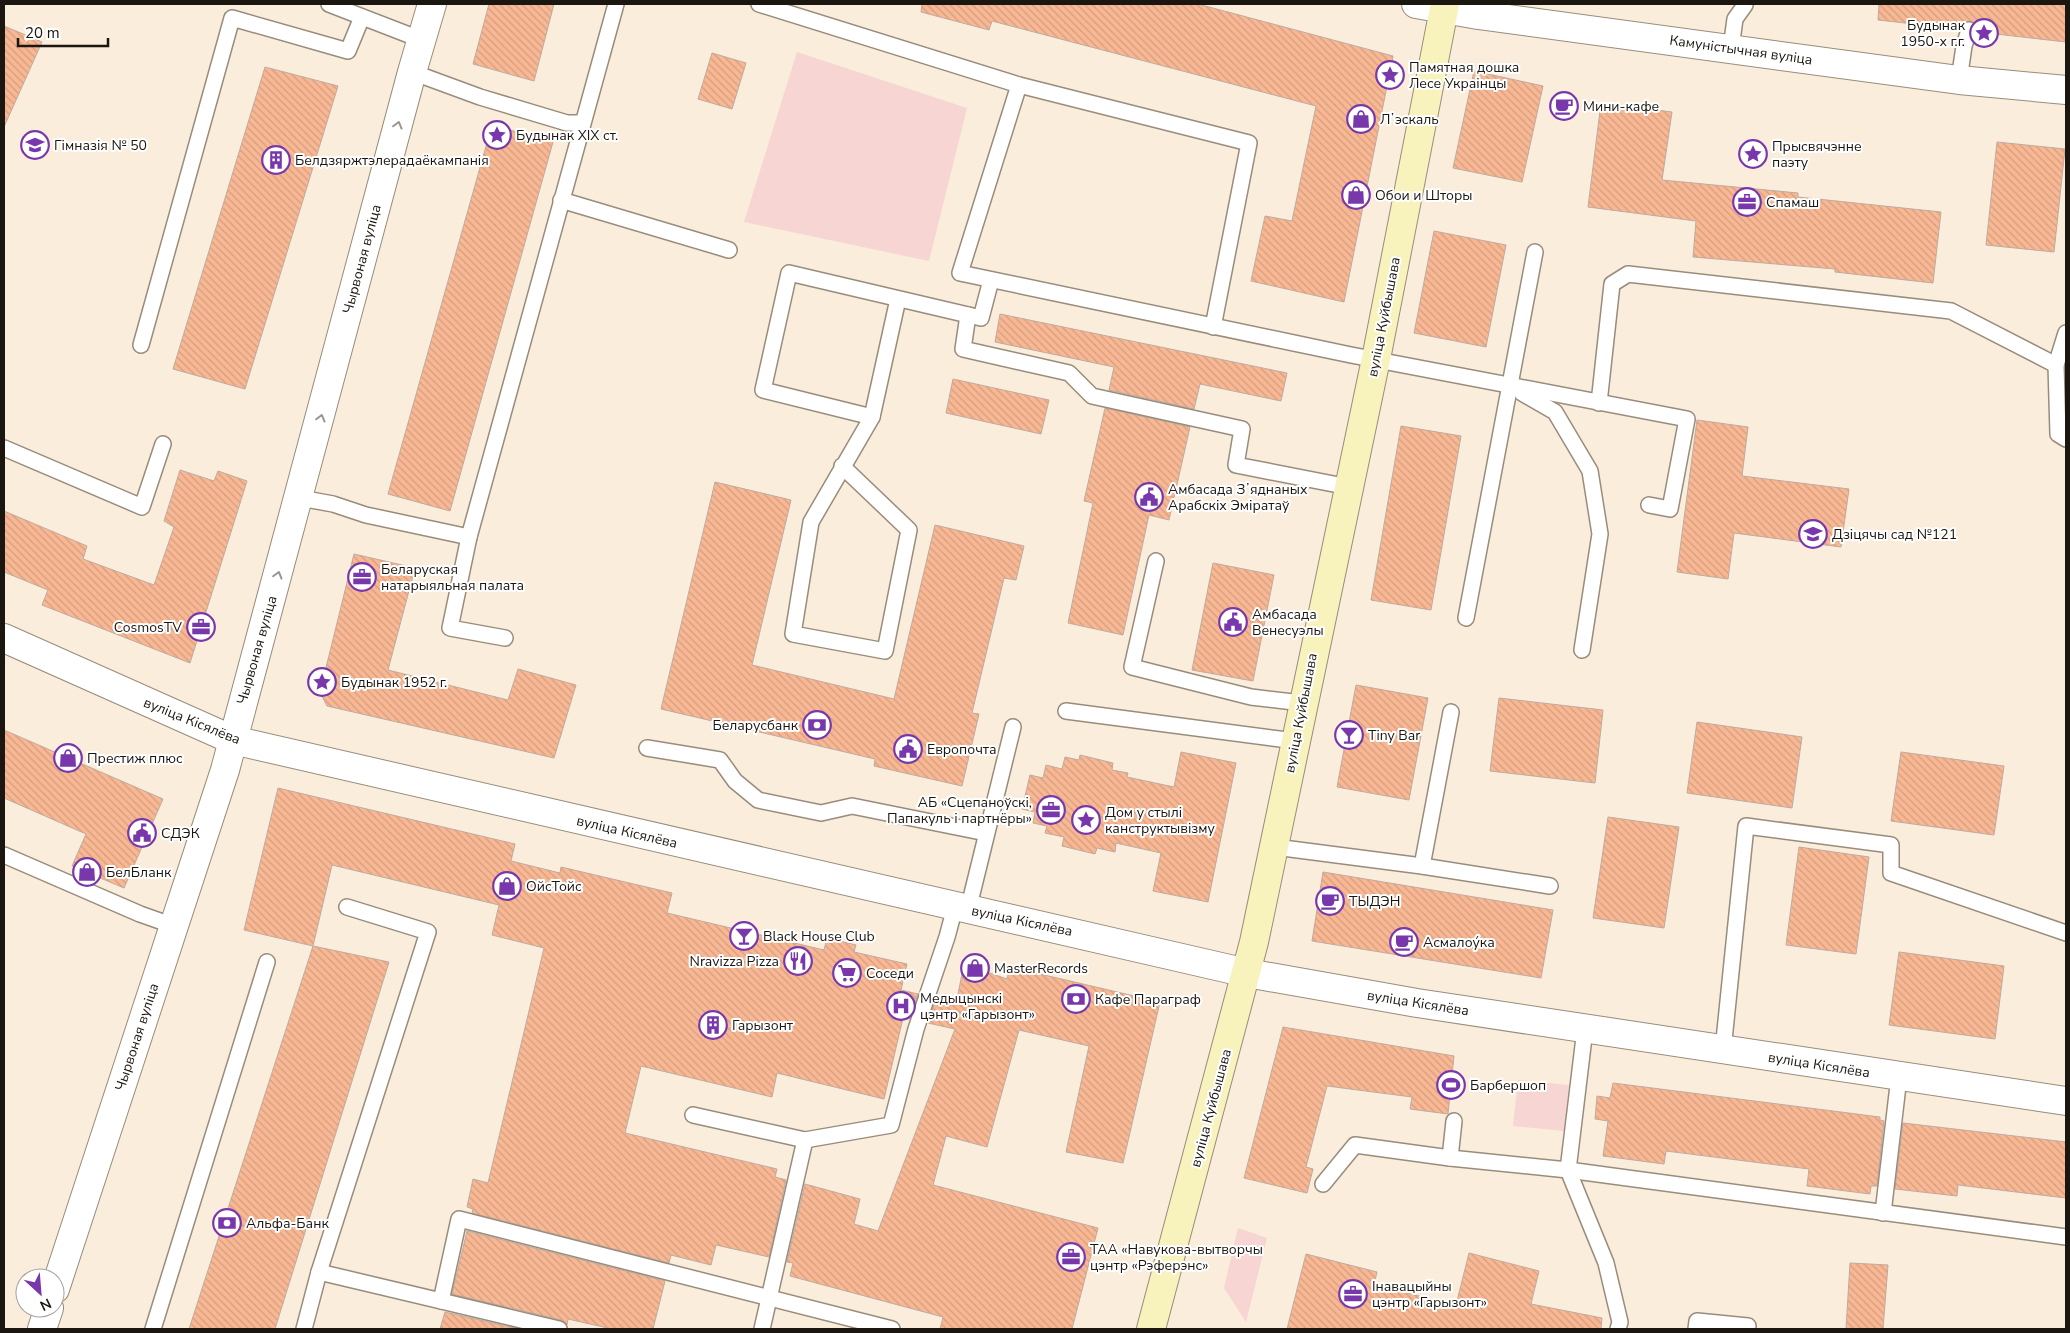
<svg xmlns="http://www.w3.org/2000/svg" width="2070" height="1333" viewBox="0 0 2070 1333" font-family="'Nunito Sans',sans-serif">
	<style>
		.green { fill: #f6d5d2 }
		.building { fill: url(#building-back-hatch); stroke: #beaba0 }
		.lines { fill: none; stroke-linecap: round; stroke-linejoin: round }
		.service-casing { stroke: #988c7c; stroke-width: 18 }
		.tertiary-casing { stroke: #988c7c; stroke-width: 30 }
		.secondary-casing { stroke: #988c7c; stroke-width: 30 }
		.service { stroke: #fff; stroke-width: 15 }
		.tertiary { stroke: #fff; stroke-width: 28 }
		.secondary { stroke: #f8f2bd; stroke-width: 28 }
		.oneway { stroke: #989693 }
		.labels { text-anchor: middle; dominant-baseline: central; stroke-width: 4; stroke-linejoin: round; paint-order: stroke }
		.poi-label { font-size: 14px; fill: #1b1610; stroke: #fff; text-anchor: start }
		.street-label { font-size: 14px; fill: #1b1610; stroke: #fff }
	</style>
	<defs>
		<pattern id="building-back-hatch" width="6" height="6" patternUnits="userSpaceOnUse" patternTransform="scale(1.25)"><rect width="6" height="6" fill="#f9b894"/><path d="M-1 5l2 2M0 0l6 6M5-1l2 2" fill="none" stroke="#d59d7f"/></pattern>
	</defs>
	<rect width="100%" height="100%" fill="#faeddb"/>
	<!-- green -->
	<g class="green">
		<path d="M797,52L967,108L929,261L744,222Z"/>
		<path d="M1518,1080L1569,1085L1564,1131L1513,1126Z"/>
		<path d="M1238,1228L1267,1238L1246,1322L1224,1288Z"/>
	</g>
	<!-- building -->
	<g class="building">
		<path d="M489,4H554L534,81L473,64Z"/>
		<path d="M922,4H1198L1393,56L1344,302L1251,281L1265,216L1292,221L1316,106L992,21L989,30L921,12Z"/>
		<path d="M1879,4H2066V42L1978,32L1976,24L1971,21L1963,23L1959,29L1878,20Z"/>
		<path d="M4,26L42,42L4,127Z"/>
		<path d="M712,53L746,63L732,109L698,99Z"/>
		<path d="M265,67L338,86L245,389L173,369Z"/>
		<path d="M1474,71L1543,86L1522,182L1453,168Z"/>
		<path d="M1601,103L1672,112L1662,180L1798,193V197L1941,212L1933,283L1835,272V269L1693,257L1696,221L1588,207Z"/>
		<path d="M492,125L553,142L450,511L388,494Z"/>
		<path d="M1997,142L2065,149L2054,252L1986,245Z"/>
		<path d="M1434,231L1506,245L1486,347L1414,333Z"/>
		<path d="M1000,314L1287,373L1281,401L1200,384L1194,409L1109,390L1114,367L995,342Z"/>
		<path d="M953,379L1049,400L1041,434L946,413Z"/>
		<path d="M1105,408L1190,427L1169,520L1149,515L1123,635L1068,623L1093,503L1084,501Z"/>
		<path d="M1697,420L1748,427L1742,476L1849,489L1841,547L1734,533L1728,579L1677,572Z"/>
		<path d="M1401,426L1461,436L1431,610L1371,600Z"/>
		<path d="M180,470L214,481L218,471L247,481L190,663L42,605L48,590L4,572V511L87,546L83,559L154,585L174,527L164,521Z"/>
		<path d="M715,482L791,500L752,665L894,699L935,525L1024,546L1016,580L1004,578L972,713L979,714L962,786L874,766L875,759L661,709Z"/>
		<path d="M354,554L415,568L388,670L508,700L518,669L576,685L554,758L327,706L320,692Z"/>
		<path d="M1213,563L1274,575L1253,681L1192,670Z"/>
		<path d="M1356,685L1428,698L1409,800L1337,787Z"/>
		<path d="M1499,698L1603,710L1595,783L1490,771Z"/>
		<path d="M1697,722L1802,737L1792,808L1687,793Z"/>
		<path d="M4,730L163,799L124,888L72,866L86,834L4,798Z"/>
		<path d="M1181,752L1236,763L1208,902L1153,891L1161,853L1116,843L1115,852L1097,848L1095,854L1062,846L1064,837L1045,833L1047,826L1033,823L1035,812L1022,809L1030,775L1043,778L1046,765L1062,769L1065,757L1079,760L1080,755L1113,763L1112,770L1128,773L1127,777L1174,787Z"/>
		<path d="M1901,752L2004,766L1994,835L1891,821Z"/>
		<path d="M278,788L515,844L511,861L560,873L561,867L672,893L667,913L824,950L827,938L856,945L854,952L907,964L901,990L918,994L909,1019L903,1018L884,1099L777,1073L772,1097L641,1066L625,1133L777,1169L775,1177L786,1180L769,1257L716,1245L711,1265L671,1255L669,1263L472,1213L473,1209L467,1207L473,1179L488,1183L544,948L492,935L499,905L332,865L313,946L244,930Z"/>
		<path d="M1608,817L1679,827L1664,928L1593,918Z"/>
		<path d="M1799,847L1869,857L1856,954L1786,945Z"/>
		<path d="M1323,872L1553,910L1541,978L1312,941Z"/>
		<path d="M313,946L389,962L275,1329H189Z"/>
		<path d="M1899,952L2004,966L1995,1039L1889,1025Z"/>
		<path d="M964,964L1007,979L1010,967L1160,1002L1123,1163L1066,1152L1089,1046L1019,1030L987,1147L946,1136L933,1185L1098,1228L1072,1329H940L943,1317L790,1276L793,1263L787,1262L805,1184L860,1199L854,1224L878,1231L955,1029L928,1023L936,999L956,1004Z"/>
		<path d="M1283,1027L1454,1056L1448,1114L1410,1109L1412,1097L1327,1086L1306,1167L1313,1169L1307,1193L1244,1178Z"/>
		<path d="M1613,1083L1880,1117V1120L1884,1121L1877,1186H1871L1870,1194L1807,1186L1809,1169L1666,1151L1664,1164L1603,1156L1608,1121L1595,1119L1597,1096L1610,1098Z"/>
		<path d="M1903,1123L2066,1142V1198L1958,1185L1957,1196L1895,1189Z"/>
		<path d="M467,1231L665,1281L653,1329H612L568,1319L567,1325L561,1320L452,1294Z"/>
		<path d="M1469,1253L1539,1271L1531,1304L1602,1318L1601,1329H1287L1306,1254L1377,1272L1374,1285L1456,1305Z"/>
		<path d="M1850,1263L1888,1265L1883,1329H1846Z"/>
		<path d="M445,1312L519,1329H440Z"/>
	</g>
	<g class="lines">
		<defs>
			<g id="service">
				<path d="M329,4L422,40"/>
				<path d="M759,4L1019,85L1249,143L1213,327"/>
				<path d="M1731,48L1735,19L1745,5"/>
				<path d="M412,72L480,97L567,123H582"/>
				<path d="M1959,80L1964,46L1969,30"/>
				<path d="M1019,85L960,273L1351,355L1687,419L1670,509L1649,505"/>
				<path d="M561,200L729,250"/>
				<path d="M898,299L872,417L763,390L789,273L981,318L991,280"/>
				<path d="M968,315L963,349L1069,373L1092,396L1242,429L1236,465L1349,487"/>
				<path d="M2066,333L2056,365L2058,434L2066,439"/>
				<path d="M141,345L232,18L348,51L362,17"/>
				<path d="M1522,393L1555,412L1590,471L1600,534L1582,650"/>
				<path d="M1599,403L1612,284L1628,274L1951,311L2056,365"/>
				<path d="M4,448L142,507L163,444"/>
				<path d="M842,466L909,530L885,651L793,634L811,522L872,417"/>
				<path d="M300,498L333,504L366,515L469,537"/>
				<path d="M1156,561L1132,667L1251,697L1302,703"/>
				<path d="M1466,618L1535,252"/>
				<path d="M505,638L450,628L469,537L616,4"/>
				<path d="M1066,711L1295,741"/>
				<path d="M647,748L720,760L735,781L758,800L821,813L852,806L986,833"/>
				<path d="M1275,847L1422,866L1550,886"/>
				<path d="M4,855L140,914L174,926"/>
				<path d="M1422,866L1451,712"/>
				<path d="M968,910L1013,727"/>
				<path d="M1585,1029L1568,1170L1606,1263L1620,1322L1618,1329"/>
				<path d="M1723,1050L1746,826L1891,845V873L2066,933"/>
				<path d="M693,1115L805,1140L891,1125L916,1029L947,937L955,907"/>
				<path d="M1450,1158L1454,1121"/>
				<path d="M1323,1184L1355,1145L1450,1158L1568,1170L2066,1237"/>
				<path d="M1883,1213L1899,1077"/>
				<path d="M319,1272L559,1329"/>
				<path d="M441,1301L459,1219L892,1329"/>
				<path d="M153,1329L267,962"/>
				<path d="M304,1329L319,1272L428,932L347,907"/>
				<path d="M762,1329L805,1140"/>
				<path d="M1696,1329L1697,1321L1748,1326L1747,1329"/>
			</g>
			<g id="tertiary">
				<path d="M1416,4L1478,15L1959,80L2066,90"/>
				<path d="M4,638L233,740L1247,973L1417,1003L2066,1101"/>
				<path d="M55,1289L225,770L412,72L432,4"/>
				<path d="M42,1329L49,1308"/>
			</g>
			<path id="secondary" d="M1151,1329L1254,942L1376,359L1445,4"/>
		</defs>
		<!-- service casing -->
		<use href="#service" class="service-casing"/>
		<!-- tertiary casing -->
		<use href="#tertiary" class="tertiary-casing"/>
		<!-- secondary casing -->
		<use href="#secondary" class="secondary-casing"/>
		<!-- service -->
		<use href="#service" class="service"/>
		<!-- tertiary -->
		<use href="#tertiary" class="tertiary"/>
		<!-- secondary -->
		<use href="#secondary" class="secondary"/>
	</g>
	<!-- one-way arrows -->
	<defs><path id="oneway-chevron" d="M-2-3.5L2.5 0L-2 3.5" fill="none" stroke-width="1.6" stroke-linecap="round" stroke-linejoin="round" transform="scale(1.25)"/></defs>
	<g class="oneway">
		<use href="#oneway-chevron" transform="translate(398 125) rotate(-75)"/>
		<use href="#oneway-chevron" transform="translate(321 418) rotate(-75)"/>
		<use href="#oneway-chevron" transform="translate(278 575) rotate(-74)"/>
	</g>
	<!-- icons -->
	<defs>
		<symbol id="sight-ring" viewBox="-11 -11 22 22"><circle r="9.5" fill="#fff" stroke="#7937ac" stroke-width="1.5"/><path d="M0-6L1.8-2.2L6-1.7L2.9 1.2L3.7 5.4L0 3.3L-3.7 5.4L-2.9 1.2L-6-1.7L-1.8-2.2Z" fill="#7937ac"/></symbol>
		<symbol id="cafe-ring" viewBox="-11 -11 22 22"><circle r="9.5" fill="#fff" stroke="#7937ac" stroke-width="1.5"/><path d="M-5.5-4.5H6V0H3Q3 3.5 0 3.5H-2.5Q-5.5 3.5-5.5 0ZM3-3.2v2h1.7v-2ZM-6 4.5H4V6H-6Z" fill="#7937ac"/></symbol>
		<symbol id="shop-ring" viewBox="-11 -11 22 22"><circle r="9.5" fill="#fff" stroke="#7937ac" stroke-width="1.5"/><path d="M-5-2.5h2.3a2.7 3.5 0 0 1 5.4 0H5L5.5 6h-11ZM-1.5-2.5h3a1.5 2.3 0 0 0-3 0Z" fill="#7937ac"/></symbol>
		<symbol id="school-ring" viewBox="-11 -11 22 22"><circle r="9.5" fill="#fff" stroke="#7937ac" stroke-width="1.5"/><path d="M0-5L7-2L0 1L-7-2ZM-4 1L0 2.5L4 1V4Q0 6-4 4Z" fill="#7937ac"/></symbol>
		<symbol id="building-ring" viewBox="-11 -11 22 22"><circle r="9.5" fill="#fff" stroke="#7937ac" stroke-width="1.5"/><path d="M-4-6H4V6H1V3H-1V6H-4ZM-2.5-4.3h1.7v1.8h-1.7ZM.8-4.3h1.7v1.8H.8ZM-2.5-1h1.7V.8h-1.7ZM.8-1h1.7V.8H.8Z" fill="#7937ac"/></symbol>
		<symbol id="office-ring" viewBox="-11 -11 22 22"><circle r="9.5" fill="#fff" stroke="#7937ac" stroke-width="1.5"/><path d="M-6-3h4V-5.5h4V-3h4V5H-6ZM-1-4.5V-3h2v-1.5ZM-6 0V1H6V0Z" fill="#7937ac"/></symbol>
		<symbol id="civic-ring" viewBox="-11 -11 22 22"><circle r="9.5" fill="#fff" stroke="#7937ac" stroke-width="1.5"/><path d="M-.6-6.5H3V-4.5H.6V-3L4-1V1h2V6H-6V1h2V-1L-.6-3ZM-1.2 2.5V6h2.4V2.5Z" fill="#7937ac"/></symbol>
		<symbol id="bank-ring" viewBox="-11 -11 22 22"><circle r="9.5" fill="#fff" stroke="#7937ac" stroke-width="1.5"/><path d="M-6-4H6V4H-6ZM0-2.3a2.3 2.3 0 1 0 0 4.6a2.3 2.3 0 1 0 0-4.6Z" fill="#7937ac"/></symbol>
		<symbol id="bar-ring" viewBox="-11 -11 22 22"><circle r="9.5" fill="#fff" stroke="#7937ac" stroke-width="1.5"/><path d="M-6-5H6L.8 .8V4.5H3.5V6h-7V4.5H-.8V.8Z" fill="#7937ac"/></symbol>
		<symbol id="restaurant-ring" viewBox="-11 -11 22 22"><circle r="9.5" fill="#fff" stroke="#7937ac" stroke-width="1.5"/><path d="M-5-6h1v4h1v-4h1v4h1v-4h1v5L-1.5 .5V6h-2V.5L-5-1ZM5-6V6H3V1.5H1.5Q1.5-4 5-6Z" fill="#7937ac"/></symbol>
		<symbol id="supermarket-ring" viewBox="-11 -11 22 22"><circle r="9.5" fill="#fff" stroke="#7937ac" stroke-width="1.5"/><path d="M-6-5.5h2.5l.6 2H6L4.5 2H-2.5L-4.4-4H-6ZM-1.5 3.2a1.3 1.3 0 1 0 .1 0ZM3 3.2a1.3 1.3 0 1 0 .1 0Z" fill="#7937ac"/></symbol>
		<symbol id="hospital-ring" viewBox="-11 -11 22 22"><circle r="9.5" fill="#fff" stroke="#7937ac" stroke-width="1.5"/><path d="M-5-5h3v3.5h4V-5h3V5h-3V1.5h-4V5h-3Z" fill="#7937ac"/></symbol>
		<symbol id="stadium-ring" viewBox="-11 -11 22 22"><circle r="9.5" fill="#fff" stroke="#7937ac" stroke-width="1.5"/><path d="M0-5a6.5 5 0 1 0 0 10a6.5 5 0 1 0 0-10ZM-3.5-1.8h7v3.6h-7Z" fill="#7937ac"/></symbol>
	</defs>
	<g fill-rule="evenodd">
		<use href="#sight-ring" x="1968" y="17" width="32" height="32"/>
		<use href="#sight-ring" x="1374" y="59" width="32" height="32"/>
		<use href="#cafe-ring" x="1548" y="90" width="32" height="32"/>
		<use href="#shop-ring" x="1345" y="103" width="32" height="32"/>
		<use href="#sight-ring" x="481" y="119" width="32" height="32"/>
		<use href="#school-ring" x="19" y="129" width="32" height="32"/>
		<use href="#sight-ring" x="1737" y="138" width="32" height="32"/>
		<use href="#building-ring" x="260" y="144" width="32" height="32"/>
		<use href="#shop-ring" x="1340" y="179" width="32" height="32"/>
		<use href="#office-ring" x="1731" y="186" width="32" height="32"/>
		<use href="#civic-ring" x="1133" y="481" width="32" height="32"/>
		<use href="#school-ring" x="1797" y="518" width="32" height="32"/>
		<use href="#office-ring" x="346" y="561" width="32" height="32"/>
		<use href="#civic-ring" x="1217" y="606" width="32" height="32"/>
		<use href="#office-ring" x="185" y="611" width="32" height="32"/>
		<use href="#sight-ring" x="306" y="666" width="32" height="32"/>
		<use href="#bank-ring" x="801" y="709" width="32" height="32"/>
		<use href="#bar-ring" x="1333" y="719" width="32" height="32"/>
		<use href="#civic-ring" x="892" y="733" width="32" height="32"/>
		<use href="#shop-ring" x="52" y="742" width="32" height="32"/>
		<use href="#office-ring" x="1035" y="794" width="32" height="32"/>
		<use href="#sight-ring" x="1070" y="804" width="32" height="32"/>
		<use href="#civic-ring" x="126" y="817" width="32" height="32"/>
		<use href="#shop-ring" x="71" y="856" width="32" height="32"/>
		<use href="#shop-ring" x="491" y="870" width="32" height="32"/>
		<use href="#cafe-ring" x="1314" y="885" width="32" height="32"/>
		<use href="#bar-ring" x="728" y="920" width="32" height="32"/>
		<use href="#cafe-ring" x="1388" y="926" width="32" height="32"/>
		<use href="#restaurant-ring" x="782" y="945" width="32" height="32"/>
		<use href="#shop-ring" x="959" y="952" width="32" height="32"/>
		<use href="#supermarket-ring" x="831" y="957" width="32" height="32"/>
		<use href="#bank-ring" x="1060" y="983" width="32" height="32"/>
		<use href="#hospital-ring" x="885" y="990" width="32" height="32"/>
		<use href="#building-ring" x="697" y="1009" width="32" height="32"/>
		<use href="#stadium-ring" x="1435" y="1069" width="32" height="32"/>
		<use href="#bank-ring" x="211" y="1207" width="32" height="32"/>
		<use href="#office-ring" x="1055" y="1241" width="32" height="32"/>
		<use href="#office-ring" x="1337" y="1278" width="32" height="32"/>
	</g>
	<g class="labels">
		<!-- poi labels -->
		<g class="poi-label">
			<text x="1965" y="25" text-anchor="end">Будынак<tspan x="1965" dy="16">1950-х г.г.</tspan></text>
			<text x="1409" y="67">Памятная дошка<tspan x="1409" dy="16">Лесе Украінцы</tspan></text>
			<text x="1583" y="106">Мини-кафе</text>
			<text x="1380" y="119">Лʼэскаль</text>
			<text x="516" y="135">Будынак XIX ст.</text>
			<text x="54" y="145">Гімназія № 50</text>
			<text x="1772" y="146">Прысвячэнне<tspan x="1772" dy="16">паэту</tspan></text>
			<text x="295" y="160">Белдзяржтэлерадаёкампанія</text>
			<text x="1375" y="195">Обои и Шторы</text>
			<text x="1766" y="202">Спамаш</text>
			<text x="1168" y="489">Амбасада Зʼяднаных<tspan x="1168" dy="16">Арабскіх Эміратаў</tspan></text>
			<text x="1832" y="534">Дзіцячы сад №121</text>
			<text x="381" y="569">Беларуская<tspan x="381" dy="16">натарыяльная палата</tspan></text>
			<text x="1252" y="614">Амбасада<tspan x="1252" dy="16">Венесуэлы</tspan></text>
			<text x="182" y="627" text-anchor="end">CosmosTV</text>
			<text x="341" y="682">Будынак 1952 г.</text>
			<text x="798" y="725" text-anchor="end">Беларусбанк</text>
			<text x="1368" y="735">Tiny Bar</text>
			<text x="927" y="749">Европочта</text>
			<text x="87" y="758">Престиж плюс</text>
			<text x="1032" y="802" text-anchor="end">АБ «Сцепаноўскі,<tspan x="1032" dy="16">Папакуль і партнёры»</tspan></text>
			<text x="1105" y="812">Дом у стылі<tspan x="1105" dy="16">канструктывізму</tspan></text>
			<text x="161" y="833">СДЭК</text>
			<text x="106" y="872">БелБланк</text>
			<text x="526" y="886">ОйсТойс</text>
			<text x="1349" y="901">ТЫДЭН</text>
			<text x="763" y="936">Black House Club</text>
			<text x="1423" y="942">Асмалоу́ка</text>
			<text x="779" y="961" text-anchor="end">Nravizza Pizza</text>
			<text x="994" y="968">MasterRecords</text>
			<text x="866" y="973">Соседи</text>
			<text x="920" y="998">Медыцынскі<tspan x="920" dy="16">цэнтр «Гарызонт»</tspan></text>
			<text x="1095" y="999">Кафе Параграф</text>
			<text x="732" y="1025">Гарызонт</text>
			<text x="1470" y="1085">Барбершоп</text>
			<text x="246" y="1223">Альфа-Банк</text>
			<text x="1090" y="1249">ТАА «Навукова-вытворчы<tspan x="1090" dy="16">цэнтр «Рэферэнс»</tspan></text>
			<text x="1372" y="1286">Інавацыйны<tspan x="1372" dy="16">цэнтр «Гарызонт»</tspan></text>
		</g>
		<!-- street labels -->
		<g class="street-label">
			<text transform="translate(1741 50) rotate(8)">Камуністычная вуліца</text>
			<text transform="translate(362 259) rotate(-75)">Чырвоная вуліца</text>
			<text transform="translate(1384 317) rotate(-79)">вуліца Куйбышава</text>
			<text transform="translate(257 650) rotate(-74)">Чырвоная вуліца</text>
			<text transform="translate(1301 713) rotate(-79)">вуліца Куйбышава</text>
			<text transform="translate(192 721) rotate(22)">вуліца Кісялёва</text>
			<text transform="translate(627 832) rotate(13)">вуліца Кісялёва</text>
			<text transform="translate(1022 921) rotate(12)">вуліца Кісялёва</text>
			<text transform="translate(1418 1003) rotate(9)">вуліца Кісялёва</text>
			<text transform="translate(137 1037) rotate(-72)">Чырвоная вуліца</text>
			<text transform="translate(1819 1065) rotate(9)">вуліца Кісялёва</text>
			<text transform="translate(1211 1108) rotate(-75)">вуліца Куйбышава</text>
		</g>
	</g>
	<!-- border -->
	<rect width="2070" height="1333" fill="none" stroke="#1b1610" stroke-width="10"/>
	<!-- north arrow -->
	<g transform="translate(40 1293) rotate(154)"><circle r="24" fill="#ffffff" stroke="#a4a29f"/>
	<path d="M0-4L9 19L0 12L-9 19Z" fill="#7937ac"/>
	<text y="-8" font-size="14" font-weight="bold" text-anchor="middle" fill="#1b1610">N</text>
	</g>
	<!-- scale -->
	<path d="M18 38v8h90v-8" fill="none" stroke="#1b1610" stroke-width="2.5"/>
	<text x="25" y="38" font-size="15" fill="#1b1610" stroke="#ffffff" stroke-width="4" paint-order="stroke">20 m</text>
</svg>
